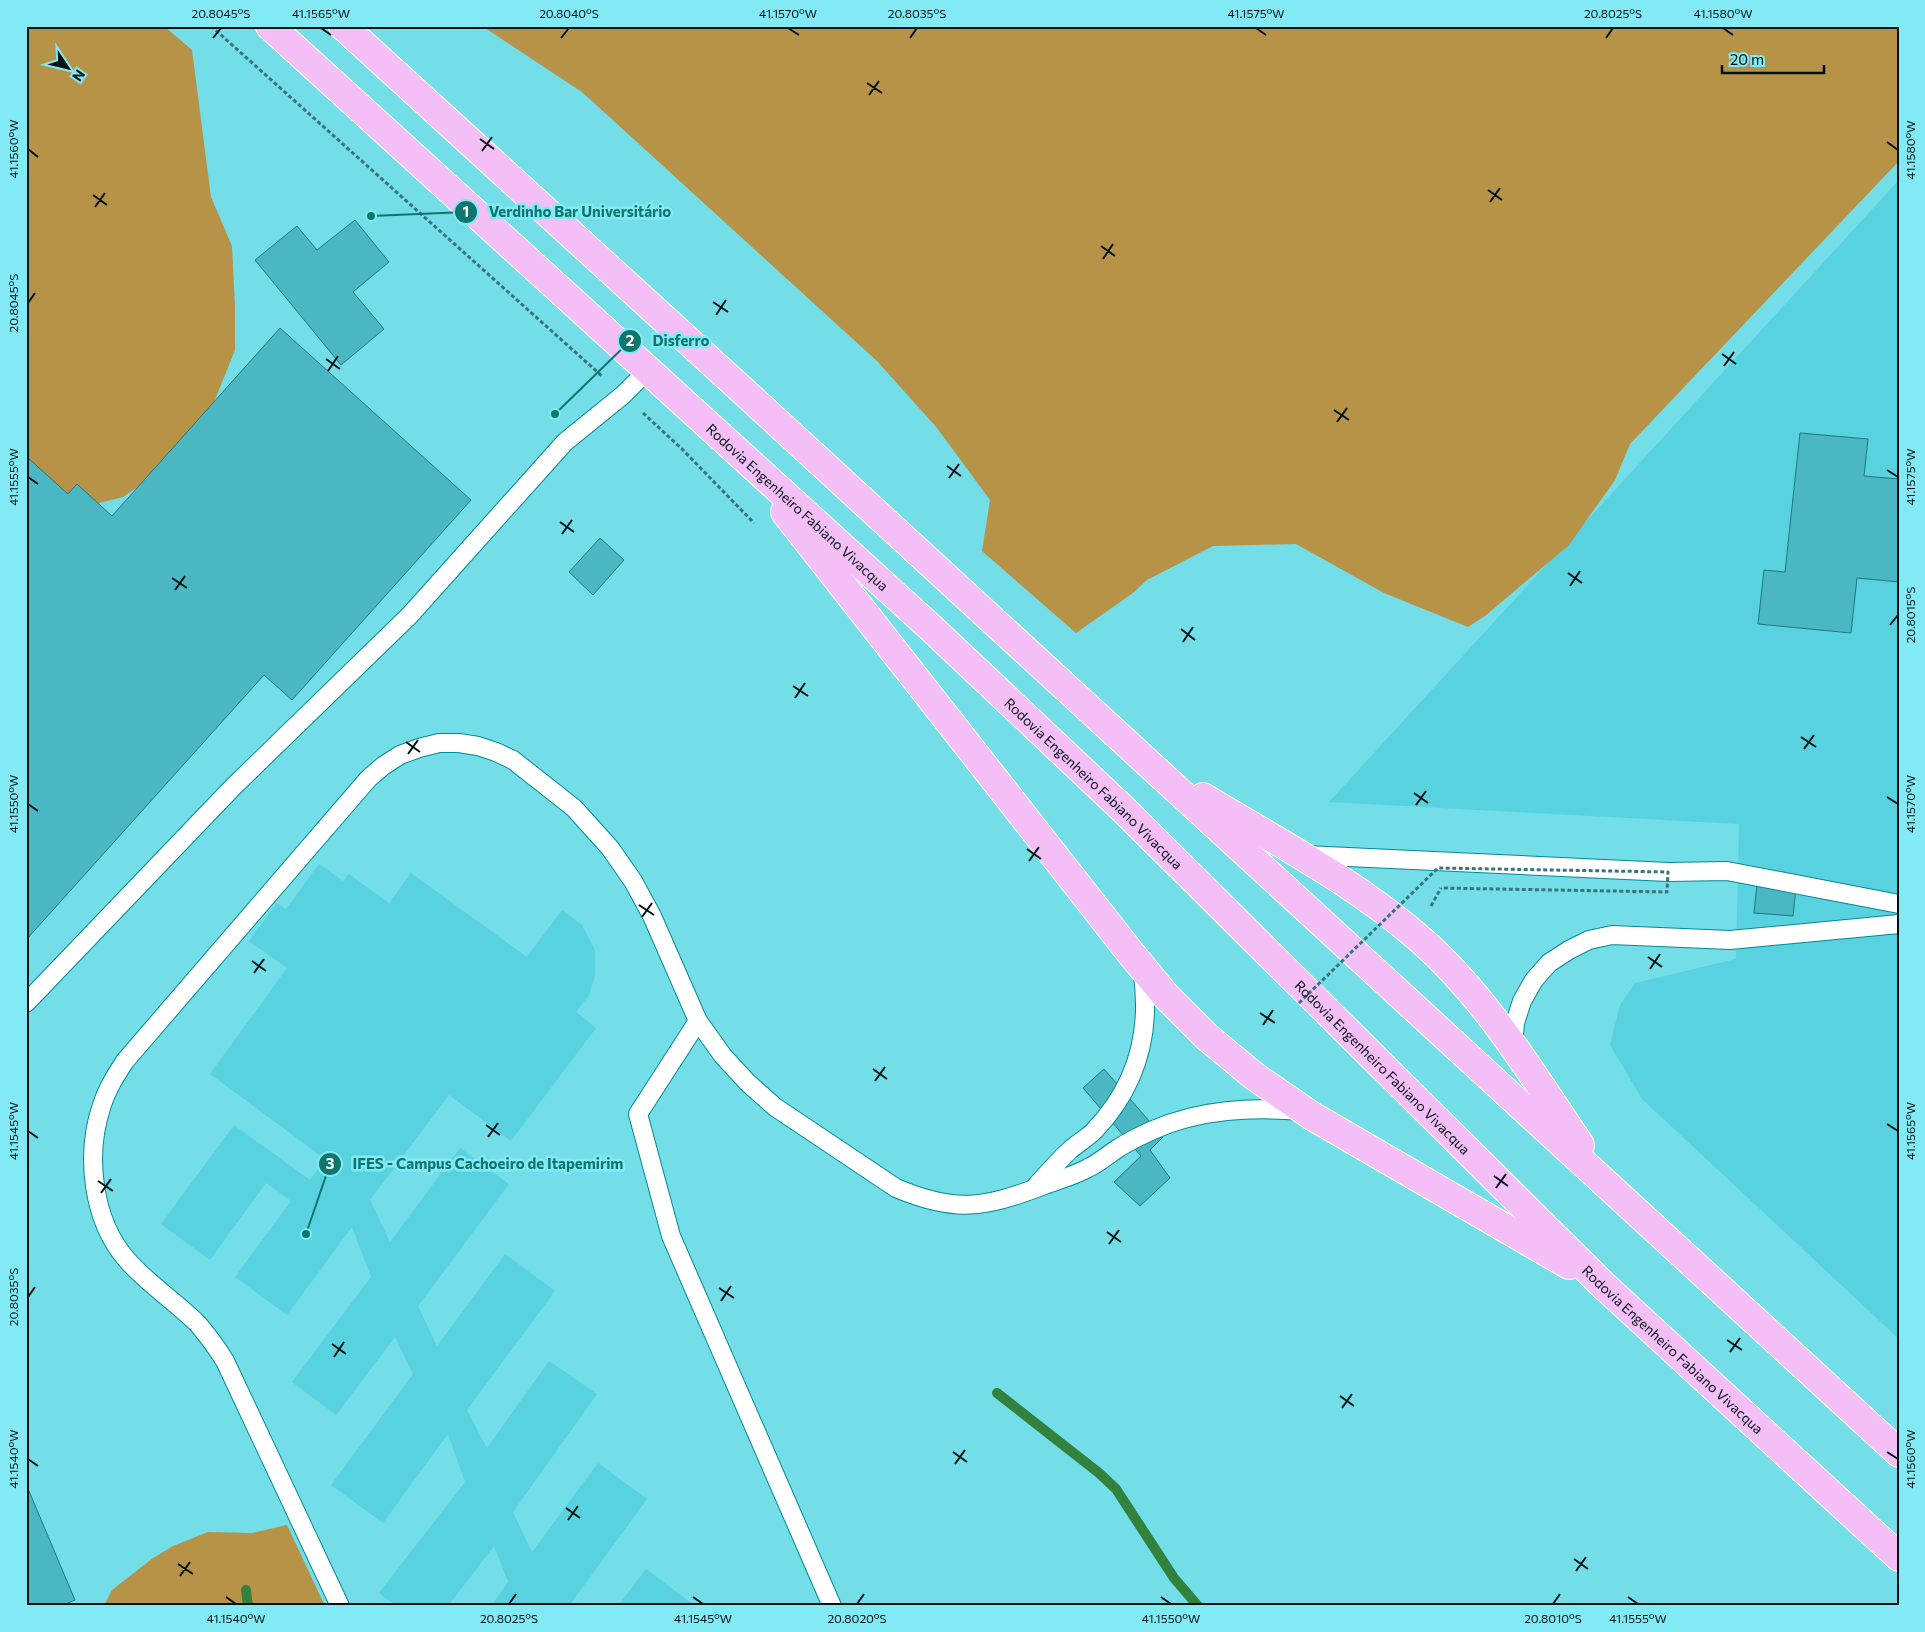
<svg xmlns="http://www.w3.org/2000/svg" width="1925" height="1632" viewBox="0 0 1925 1632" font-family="Commissioner,sans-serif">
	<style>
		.built { fill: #58d2df }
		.green { fill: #b79347 }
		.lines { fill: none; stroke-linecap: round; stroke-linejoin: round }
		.stream { stroke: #32823d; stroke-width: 10 }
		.building { fill: #4bb7c3; stroke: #21777f }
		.service-casing { stroke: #008a95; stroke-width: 20 }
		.trunk-casing { stroke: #fff; stroke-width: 30 }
		.path { stroke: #38757b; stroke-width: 3; stroke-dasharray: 4 2.5; stroke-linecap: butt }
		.service { stroke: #fff; stroke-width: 18 }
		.trunk { stroke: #f4bef7; stroke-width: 28 }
		.path-bridge { stroke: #38757b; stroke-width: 3; stroke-dasharray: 4 2.5; stroke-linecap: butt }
		.ticks { fill: none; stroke: #001214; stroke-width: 2 }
		.labels { text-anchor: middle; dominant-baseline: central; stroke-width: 5; stroke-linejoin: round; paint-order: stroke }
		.street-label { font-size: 14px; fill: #001214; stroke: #81eaf5 }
		.leader { fill: none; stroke: #0f766e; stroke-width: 2 }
		.callout-dot { fill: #0f766e; stroke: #81eaf5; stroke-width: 2 }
		.mark-label { font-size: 15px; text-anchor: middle; font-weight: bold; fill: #fff }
		.callout-label { font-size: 15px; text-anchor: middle; font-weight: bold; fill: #0f766e; stroke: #81eaf5; stroke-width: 5; stroke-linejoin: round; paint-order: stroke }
		.neatline { fill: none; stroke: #001214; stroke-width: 2 }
		.ticks-label { font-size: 12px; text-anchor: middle; fill: #001214 }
	</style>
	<rect width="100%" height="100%" fill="#73dde8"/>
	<!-- built -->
	<g class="built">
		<path d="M1899,180V1339L1642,1099L1610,1045L1620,1005L1635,983L1736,959L1739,824L1329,802Z"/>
		<path d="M319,864L343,881L349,874L389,903L411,873L527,957L562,910L582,925L595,950V975L589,995L576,1012L596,1028L511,1141L449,1095L370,1200L390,1242L460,1148L509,1184L418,1306L437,1346L505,1254L555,1291L467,1410L487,1448L549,1361L597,1394L513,1512L532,1552L598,1463L647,1499L569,1606H491L508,1582L494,1546L448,1606H396L379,1593L465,1482L448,1434L383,1523L331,1485L413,1374L395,1337L336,1415L292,1382L371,1277L352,1227L287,1315L235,1277L291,1201L266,1183L210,1260L161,1224L234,1125L310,1180L325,1159L210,1074L287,968L249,941L277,903L286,909Z"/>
		<path d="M646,1569L695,1606H618Z"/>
	</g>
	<!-- green -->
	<g class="green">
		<path d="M26,26H164L192,50L211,197L232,246L235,307V350L210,412L177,460L123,497L26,522Z"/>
		<path d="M482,26H1899V161L1630,444L1615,480L1569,545L1485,616L1468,627L1384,593L1296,544L1213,546L1147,580L1133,593L1076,633L982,551L990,500L937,428L877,361L582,92Z"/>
		<path d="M287,1525L325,1606H104L112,1590L153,1558L173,1546L208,1532L252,1533Z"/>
	</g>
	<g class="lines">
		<!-- stream -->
		<g class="stream">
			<path d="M997,1393L1099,1473L1116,1489L1174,1578L1198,1606"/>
			<path d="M246,1590L248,1606"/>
		</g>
	</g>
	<!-- building -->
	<g class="building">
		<path d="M355,220L389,262L353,292L384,329L341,365L255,260L297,226L317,250Z"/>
		<path d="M280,328L471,500L292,700L264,675L26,940V460L28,458L68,494L77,484L112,516Z"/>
		<path d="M1800,433L1868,439L1864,476L1899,479V582L1857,578L1851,633L1758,624L1764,570L1785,572Z"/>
		<path d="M600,538L624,560L593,595L569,572Z"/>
		<path d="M1757,884L1796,887L1793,916L1754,913Z"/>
		<path d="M1104,1069L1163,1137L1150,1150L1170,1178L1140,1206L1114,1182L1141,1156L1083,1088Z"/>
		<path d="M26,1484L75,1600L61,1606H26Z"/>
	</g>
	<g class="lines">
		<defs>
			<g id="service">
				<path d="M1305,855L1668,872L1727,871L1899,904"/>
				<path d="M26,1003L233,787L410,615L565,442L623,395L648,370"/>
				<path d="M698,1021L638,1114L671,1236L832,1606"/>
				<path d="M1513,1047L1515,1023L1522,1001L1534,980L1549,963L1569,950L1589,940L1612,935L1730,940L1899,924"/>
				<path d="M1036,1186C1047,1174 1058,1161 1070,1150C1078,1143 1087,1138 1094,1131C1138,1085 1152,1030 1142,969"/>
				<path d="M340,1606L225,1361C217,1348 208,1336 198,1324C176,1302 148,1284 127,1260C92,1220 85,1154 102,1105C107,1089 116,1075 125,1061L368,779L383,766L400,755L419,748L439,743H459L478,746L496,752L513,760L574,808L610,848L633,881L652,916L698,1021L723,1056L748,1083L775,1107L896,1188C955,1213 984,1208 1042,1186C1057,1180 1074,1176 1088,1168C1099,1163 1109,1154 1120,1147C1130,1141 1142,1135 1153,1130C1201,1109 1251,1107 1302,1111"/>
			</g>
			<g id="trunk">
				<path id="s1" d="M270,26L930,627L1123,809L1602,1284L1899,1557"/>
				<path d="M343,26L742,390L1899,1453"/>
				<path d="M785,512L1129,951L1166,996L1207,1037L1254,1076L1312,1116L1569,1265"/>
				<path d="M1203,797C1277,842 1355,882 1421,940C1486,997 1532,1074 1580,1145"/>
			</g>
		</defs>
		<!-- service casing -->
		<use href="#service" class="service-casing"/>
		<!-- trunk casing -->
		<use href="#trunk" class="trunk-casing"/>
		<!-- path -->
		<g class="path">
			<path d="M211,26L603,377"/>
			<path d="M643,413L682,449L754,523"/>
			<path d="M1431,906L1441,888"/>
		</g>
		<!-- service -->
		<use href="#service" class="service"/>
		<!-- trunk -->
		<use href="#trunk" class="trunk"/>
		<!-- path-bridge -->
		<path class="path-bridge" d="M1299,1003L1438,868L1668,872L1667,892L1441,888"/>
	</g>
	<!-- ticks -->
	<path class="ticks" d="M321,28L331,35M788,28L799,35M1256,28L1266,35M1723,28L1733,35M213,38L221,28M561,38L569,28M910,38L917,28M1606,38L1613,28M867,83L882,93M869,95L879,81M480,139L494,149M1887,142L1898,150M28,149L38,157M482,151L492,137M1488,190L1502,200M93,195L107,205M1490,202L1500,188M95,207L105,193M1101,246L1115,256M1103,259L1113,244M713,302L728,312M28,303L35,293M716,315L726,300M1722,354L1736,364M326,359L340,369M1724,366L1734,352M328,371L338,356M1334,410L1349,420M1337,422L1347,408M947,466L961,476M1887,470L1898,477M28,477L38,484M949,478L959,464M560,522L574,532M562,534L572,520M1568,573L1582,583M172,578L187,588M1570,586L1580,571M175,590L185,576M1890,625L1898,615M1181,629L1195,640M1183,642L1193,627M793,686L808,696M795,698L805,683M1801,737L1816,747M406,742L420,752M1804,749L1814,735M408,754L418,740M1414,793L1428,803M1887,797L1898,804M28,804L38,811M1416,805L1426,791M1027,849L1041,859M1029,861L1039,847M639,905L654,915M642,917L652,903M1648,957L1662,967M252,961L266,971M1650,969L1660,954M254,973L264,959M1260,1013L1275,1023M1263,1025L1273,1010M873,1069L887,1079M875,1081L885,1067M1887,1124L1898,1131M486,1125L500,1135M28,1131L38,1138M488,1137L498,1123M1494,1176L1508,1186M98,1181L113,1191M1496,1188L1506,1174M101,1193L111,1179M1107,1232L1121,1242M1109,1244L1119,1230M719,1288L734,1298M28,1297L35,1287M721,1301L731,1286M1727,1340L1742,1350M332,1344L346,1354M1730,1352L1740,1338M334,1357L344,1342M1340,1396L1354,1406M1342,1408L1352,1394M953,1452L967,1462M1887,1452L1898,1459M28,1459L38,1466M955,1464L965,1450M566,1508L580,1518M568,1520L578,1506M1574,1559L1588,1569M178,1564L193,1574M1576,1571L1586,1557M180,1576L190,1562M226,1597L236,1604M693,1597L703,1604M1161,1597L1171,1604M1628,1597L1638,1604M509,1604L516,1594M857,1604L864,1594M1553,1604L1560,1594"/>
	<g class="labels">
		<!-- street labels -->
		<g class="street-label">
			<text stroke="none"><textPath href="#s1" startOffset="714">Rodovia Engenheiro Fabiano Vivacqua</textPath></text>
			<text stroke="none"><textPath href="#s1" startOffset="1119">Rodovia Engenheiro Fabiano Vivacqua</textPath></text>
			<text stroke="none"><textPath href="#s1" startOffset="1524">Rodovia Engenheiro Fabiano Vivacqua</textPath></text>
			<text stroke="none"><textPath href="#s1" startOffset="1929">Rodovia Engenheiro Fabiano Vivacqua</textPath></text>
		</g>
	</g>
	<!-- callouts -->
	<path class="leader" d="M371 216L466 212M555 414L630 341M306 1234L330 1164"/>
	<g class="callout-dot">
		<circle cx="371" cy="216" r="5"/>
		<circle cx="555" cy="414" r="5"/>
		<circle cx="306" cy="1234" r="5"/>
		<circle cx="466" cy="212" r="12"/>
		<circle cx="630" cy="341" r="12"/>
		<circle cx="330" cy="1164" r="12"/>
	</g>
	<g class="mark-label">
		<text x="466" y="217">1</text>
		<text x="630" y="346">2</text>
		<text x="330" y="1169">3</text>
	</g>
	<g class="callout-label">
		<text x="580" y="217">Verdinho Bar Universitário</text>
		<text x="681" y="346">Disferro</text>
		<text x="488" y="1169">IFES - Campus Cachoeiro de Itapemirim</text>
	</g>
	<!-- border -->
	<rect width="1925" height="1632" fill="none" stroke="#81eaf5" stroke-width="55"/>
	<!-- north arrow -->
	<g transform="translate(68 68) rotate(125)" stroke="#81eaf5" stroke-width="4" paint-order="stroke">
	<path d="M0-4L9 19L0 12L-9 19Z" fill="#001214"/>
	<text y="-8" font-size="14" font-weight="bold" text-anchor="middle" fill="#001214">N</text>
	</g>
	<!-- scale -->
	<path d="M1722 65v8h102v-8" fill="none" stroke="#001214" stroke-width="2.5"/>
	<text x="1730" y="65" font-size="15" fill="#001214" stroke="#81eaf5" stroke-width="4" paint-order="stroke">20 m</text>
	<rect x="28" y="28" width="1870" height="1576" class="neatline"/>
	<g class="ticks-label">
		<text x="221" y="18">20.8045°S</text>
		<text x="321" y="18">41.1565°W</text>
		<text x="569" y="18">20.8040°S</text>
		<text x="788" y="18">41.1570°W</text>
		<text x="917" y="18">20.8035°S</text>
		<text x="1256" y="18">41.1575°W</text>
		<text x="1613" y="18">20.8025°S</text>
		<text x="1723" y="18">41.1580°W</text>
		<text transform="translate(14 149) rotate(-90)" y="4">41.1560°W</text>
		<text transform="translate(1911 150) rotate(-90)" y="4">41.1580°W</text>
		<text transform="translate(14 303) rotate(-90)" y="4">20.8045°S</text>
		<text transform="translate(14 477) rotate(-90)" y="4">41.1555°W</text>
		<text transform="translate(1911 477) rotate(-90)" y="4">41.1575°W</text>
		<text transform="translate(1911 615) rotate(-90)" y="4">20.8015°S</text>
		<text transform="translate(14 804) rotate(-90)" y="4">41.1550°W</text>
		<text transform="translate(1911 804) rotate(-90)" y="4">41.1570°W</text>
		<text transform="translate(14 1131) rotate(-90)" y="4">41.1545°W</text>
		<text transform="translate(1911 1131) rotate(-90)" y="4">41.1565°W</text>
		<text transform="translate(14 1297) rotate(-90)" y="4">20.8035°S</text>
		<text transform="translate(14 1459) rotate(-90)" y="4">41.1540°W</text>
		<text transform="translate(1911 1459) rotate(-90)" y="4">41.1560°W</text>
		<text x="236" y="1623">41.1540°W</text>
		<text x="509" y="1623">20.8025°S</text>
		<text x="703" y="1623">41.1545°W</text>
		<text x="857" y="1623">20.8020°S</text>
		<text x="1171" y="1623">41.1550°W</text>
		<text x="1553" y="1623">20.8010°S</text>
		<text x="1638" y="1623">41.1555°W</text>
	</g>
</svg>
